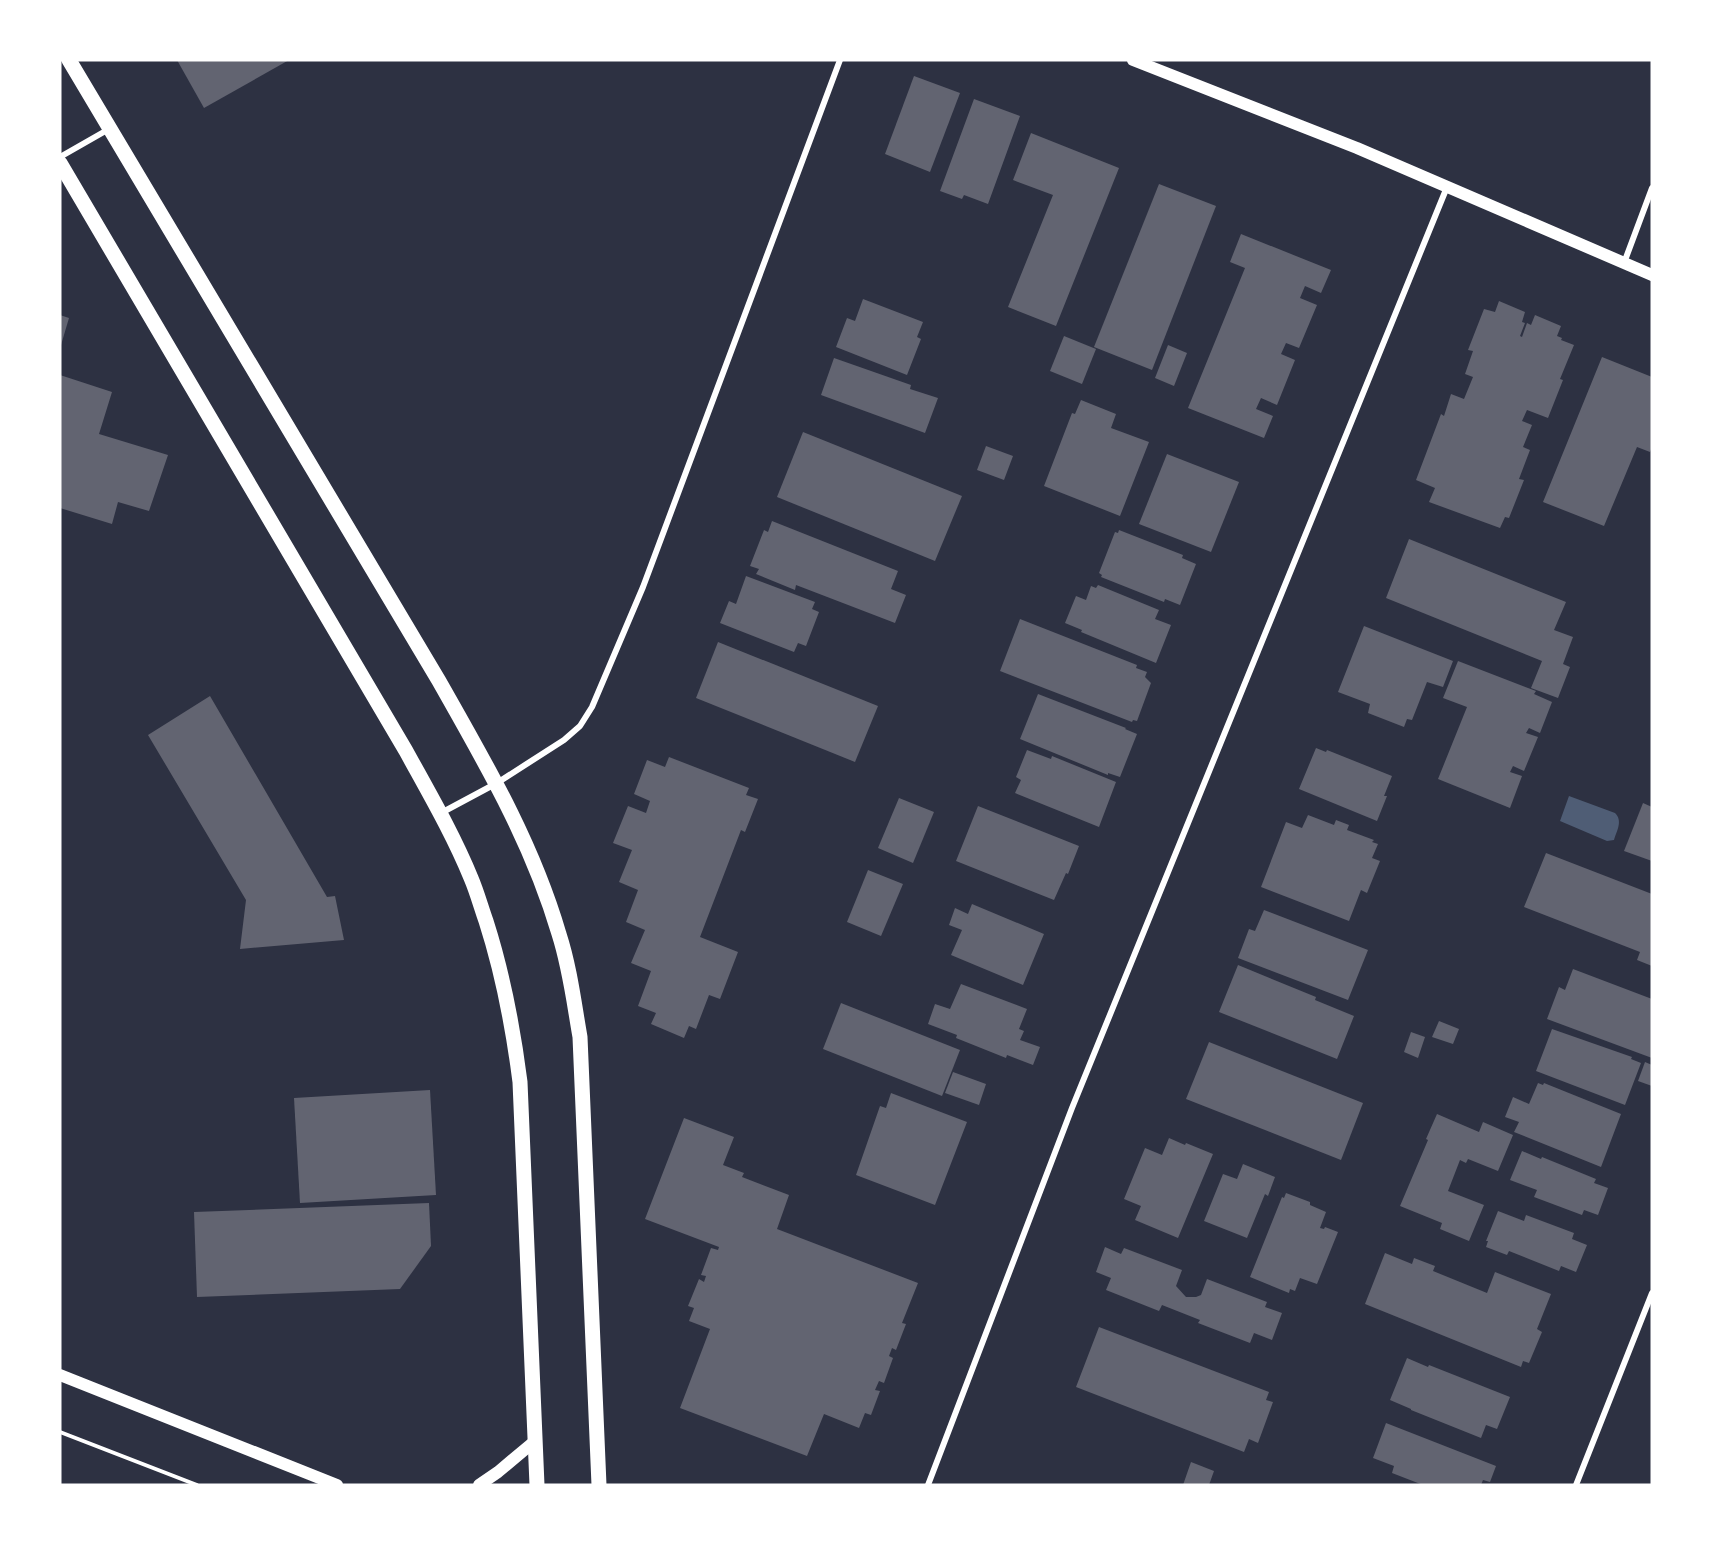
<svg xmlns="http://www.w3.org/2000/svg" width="1712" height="1545" viewBox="0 0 1712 1545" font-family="'Nunito Sans',sans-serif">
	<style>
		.water { fill: #4f5d75 }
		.building { fill: #626471 }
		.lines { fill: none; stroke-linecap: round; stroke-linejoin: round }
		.path { stroke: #fff; stroke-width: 4 }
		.minor { stroke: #fff; stroke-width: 6 }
		.secondary { stroke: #fff; stroke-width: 12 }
		.primary { stroke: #fff; stroke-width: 15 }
	</style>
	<rect width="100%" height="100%" fill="#2d3142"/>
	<!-- water -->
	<path class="water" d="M1569,796L1615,813C1623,821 1617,830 1614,840L1607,841L1560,821Z"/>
	<!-- building -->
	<g class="building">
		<path d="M177,60H289L204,108Z"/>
		<path d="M914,76L960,93L930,172L885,154Z"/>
		<path d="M974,99L1020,116L988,204L964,195L962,199L940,191Z"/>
		<path d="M1031,133L1119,168L1056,326L1008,307L1053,195L1013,180Z"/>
		<path d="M1159,184L1216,206L1152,370L1094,347Z"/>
		<path d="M1241,234L1331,270L1321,293L1305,286L1300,298L1317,305L1299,348L1286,343L1281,354L1295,360L1277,405L1261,398L1256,409L1273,416L1264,438L1188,408L1245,268L1230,262Z"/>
		<path d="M863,299L923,322L917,337L921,339L907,375L836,347L847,318L855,321Z"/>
		<path d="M1499,301L1525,312L1522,322L1525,323L1520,336L1522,337L1527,323L1531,325L1535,315L1561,326L1557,336L1562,338L1561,340L1574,345L1560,379L1563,380L1548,418L1527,410L1522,421L1532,425L1523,447L1530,450L1519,479L1524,480L1509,518L1505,517L1500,528L1429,502L1435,488L1416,480L1441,414L1444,416L1451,394L1464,399L1473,377L1465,374L1473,351L1468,350L1484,309L1495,312Z"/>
		<path d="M60,315L69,318L61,345H60Z"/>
		<path d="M1064,336L1096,349L1082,384L1050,371Z"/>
		<path d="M1168,345L1187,353L1174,386L1155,378Z"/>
		<path d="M1602,357L1652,377V447L1650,452L1637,447L1604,526L1543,502Z"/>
		<path d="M834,358L911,385L910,389L938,398L925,433L821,395Z"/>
		<path d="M60,375L112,392L99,434L168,455L149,511L118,502L112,524L60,508Z"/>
		<path d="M1081,400L1116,414L1111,428L1149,442L1120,516L1044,486L1072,413L1075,414Z"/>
		<path d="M803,432L962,496L935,561L777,497Z"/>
		<path d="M986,446L1013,456L1004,480L977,470Z"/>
		<path d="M1167,454L1239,482L1211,552L1139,524Z"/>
		<path d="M772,521L898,571L891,589L906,595L895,623L796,585L795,590L756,574L759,569L750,566L764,530L768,532Z"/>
		<path d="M1119,530L1183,555L1182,558L1196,564L1180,605L1165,599L1164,602L1101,577L1102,575L1099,573L1115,532L1118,533Z"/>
		<path d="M1409,539L1566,602L1554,630L1573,637L1563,664L1570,667L1558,698L1531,688L1542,661L1386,598Z"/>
		<path d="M746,576L815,602L812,609L819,612L806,646L798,643L794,652L720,623L729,601L736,604Z"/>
		<path d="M1098,585L1159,610L1155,619L1171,625L1156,663L1081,632L1082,630L1065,623L1076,596L1086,600L1091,586L1096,588Z"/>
		<path d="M1020,619L1137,665L1136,668L1147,672L1145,677L1151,683L1137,721L1133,720L1132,722L1000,671Z"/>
		<path d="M1364,626L1453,661L1443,687L1427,682L1412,720L1407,719L1404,727L1368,713L1370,704L1338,692Z"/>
		<path d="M718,642L878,706L855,762L696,698Z"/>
		<path d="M1458,661L1536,691L1534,694L1552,702L1540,733L1529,728L1526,733L1538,737L1524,771L1513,766L1510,772L1522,776L1510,808L1438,779L1467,707L1443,698Z"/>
		<path d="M1038,694L1126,728L1125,729L1137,734L1120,777L1108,773V775L1020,739Z"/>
		<path d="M210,696L327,897L335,896L344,940L240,949L246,900L148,735Z"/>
		<path d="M1316,748L1326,752L1327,750L1392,776L1384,796H1387L1377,821L1299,789Z"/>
		<path d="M1027,750L1051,759L1052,756L1116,782L1099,827L1015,793L1021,780L1016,777Z"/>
		<path d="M669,757L749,788L746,795L758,799L745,832L741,830L700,937L738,952L720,999L709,995L696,1029L689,1026L684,1038L651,1024L656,1013L638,1006L651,971L631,963L645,930L626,922L638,890L619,882L632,850L613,843L628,806L646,813L650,801L634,794L647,760L665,767Z"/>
		<path d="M899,798L934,812L913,863L878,848Z"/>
		<path d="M1643,803L1652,807V861L1624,851Z"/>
		<path d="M978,806L1079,846L1068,874L1066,873L1054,900L956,861Z"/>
		<path d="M1308,815L1334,825L1336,820L1349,825L1347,830L1374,840L1372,842L1378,844L1372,858L1380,861L1367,893L1361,890L1349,921L1261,887L1286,822L1302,828Z"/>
		<path d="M1546,853L1652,894V966L1637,960L1640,952L1524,907Z"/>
		<path d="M868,870L903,884L881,936L847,922Z"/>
		<path d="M972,904L1044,934L1023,985L951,955L962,930L949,925L955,908L968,914Z"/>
		<path d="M1264,910L1368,950L1348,1000L1238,958L1249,929L1255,931Z"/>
		<path d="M1238,965L1316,997L1315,1000L1354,1016L1337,1059L1219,1012Z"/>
		<path d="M1573,969L1652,999V1058L1547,1019L1559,987L1565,990Z"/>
		<path d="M961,984L1027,1009L1019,1029L1024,1031L1020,1040L1040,1047L1033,1065L1007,1055L1006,1058L956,1038L957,1035L928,1024L935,1004L950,1009Z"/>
		<path d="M841,1003L960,1050L942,1096L823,1049Z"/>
		<path d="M1439,1021L1459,1029L1453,1044L1432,1037Z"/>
		<path d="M1552,1029L1632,1057L1631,1059L1641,1063L1625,1105L1536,1071Z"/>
		<path d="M1411,1032L1425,1037L1418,1058L1404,1052Z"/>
		<path d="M1209,1042L1363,1103L1341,1160L1186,1099Z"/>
		<path d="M1645,1062L1652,1065V1086L1638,1081Z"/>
		<path d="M953,1072L986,1084L979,1105L945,1093Z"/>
		<path d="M1538,1083L1543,1085L1544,1083L1621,1114L1601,1167L1514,1132L1519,1122L1505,1117L1513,1097L1529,1104Z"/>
		<path d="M430,1090L436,1195L300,1203L294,1098Z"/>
		<path d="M891,1093L967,1122L935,1205L856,1175L880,1106L886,1108Z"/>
		<path d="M1437,1114L1479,1132L1483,1122L1513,1135L1498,1171L1468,1159L1466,1163L1460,1160L1448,1191L1484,1205L1469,1241L1440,1229L1442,1223L1400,1206L1428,1140L1426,1139Z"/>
		<path d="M684,1118L734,1137L723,1165L744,1173L742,1177L789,1195L777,1229L918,1283L902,1323L906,1324L896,1350L892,1348L889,1356L893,1358L884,1383L879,1381L875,1390L880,1391L871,1415L865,1413L859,1428L824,1414L807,1456L680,1408L710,1329L689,1321L694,1308L688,1306L699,1279L704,1282L706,1276L701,1275L711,1248L718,1250L719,1247L645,1219Z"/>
		<path d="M1169,1138L1185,1145L1186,1143L1213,1154L1178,1238L1135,1220L1141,1206L1124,1199L1145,1148L1162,1155Z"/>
		<path d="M1522,1151L1541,1159L1542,1157L1596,1179L1594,1183L1608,1188L1598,1215L1584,1210L1582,1215L1534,1197L1537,1190L1510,1180Z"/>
		<path d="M1243,1164L1275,1177L1268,1196L1265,1194L1247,1238L1204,1221L1223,1174L1237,1179Z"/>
		<path d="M1286,1193L1310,1202V1205L1326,1212L1320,1228L1324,1229L1325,1227L1338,1232L1317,1284L1300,1278L1295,1291L1290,1289L1289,1293L1250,1277L1282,1197L1284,1198Z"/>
		<path d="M429,1203L431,1246L400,1289L197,1297L194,1212Z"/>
		<path d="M1498,1211L1524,1221L1526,1215L1574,1233L1572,1239L1587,1245L1576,1272L1561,1266L1559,1271L1509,1251L1507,1255L1486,1247L1488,1241H1486Z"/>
		<path d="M1105,1247L1121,1254L1124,1248L1182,1270L1176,1286L1186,1297H1196L1201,1295L1207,1279L1267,1302L1265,1307L1282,1313L1272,1340L1254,1333L1250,1343L1198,1323L1200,1320L1162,1305L1159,1311L1106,1290L1111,1278L1096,1272Z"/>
		<path d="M1385,1253L1412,1264L1414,1258L1435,1266L1433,1271L1487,1293L1495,1272L1551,1294L1537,1329L1542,1332L1529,1363L1523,1361L1521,1367L1365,1304Z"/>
		<path d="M1099,1327L1269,1392L1266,1400L1273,1402L1258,1443L1249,1439L1244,1452L1076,1387Z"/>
		<path d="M1407,1358L1428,1367L1429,1365L1510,1397L1497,1429L1486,1425L1481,1438L1411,1410V1409L1390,1400Z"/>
		<path d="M1386,1423L1496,1466L1490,1482L1483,1480L1481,1485H1423L1392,1473L1394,1466L1373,1458Z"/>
		<path d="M1191,1462L1214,1471L1209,1485H1183Z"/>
	</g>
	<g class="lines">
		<!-- path -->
		<path class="path" d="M60,1432L197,1485"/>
		<!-- minor -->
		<g class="minor">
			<path d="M60,157L109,129"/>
			<path d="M1624,263L1652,188"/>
			<path d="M441,813L497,783L564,740L580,726L592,707L643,587L840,60"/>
			<path d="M928,1485L1072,1108L1447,187"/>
			<path d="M1576,1485L1652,1293"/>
		</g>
		<!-- secondary -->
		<g class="secondary">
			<path d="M1133,60L1357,148L1652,275"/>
			<path d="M60,1375L337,1485"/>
			<path d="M479,1485L498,1472L535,1441"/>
		</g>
		<!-- primary -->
		<g class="primary">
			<path d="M69,60L439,681C486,764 532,842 559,934C570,968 574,1003 580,1037L599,1485"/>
			<path d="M60,163L406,751C429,793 453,834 471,878C477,892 481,907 486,921C503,974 513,1027 520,1082L537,1485"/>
		</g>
	</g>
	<!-- border -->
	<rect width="1712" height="1545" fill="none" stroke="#ffffff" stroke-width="123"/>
</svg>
